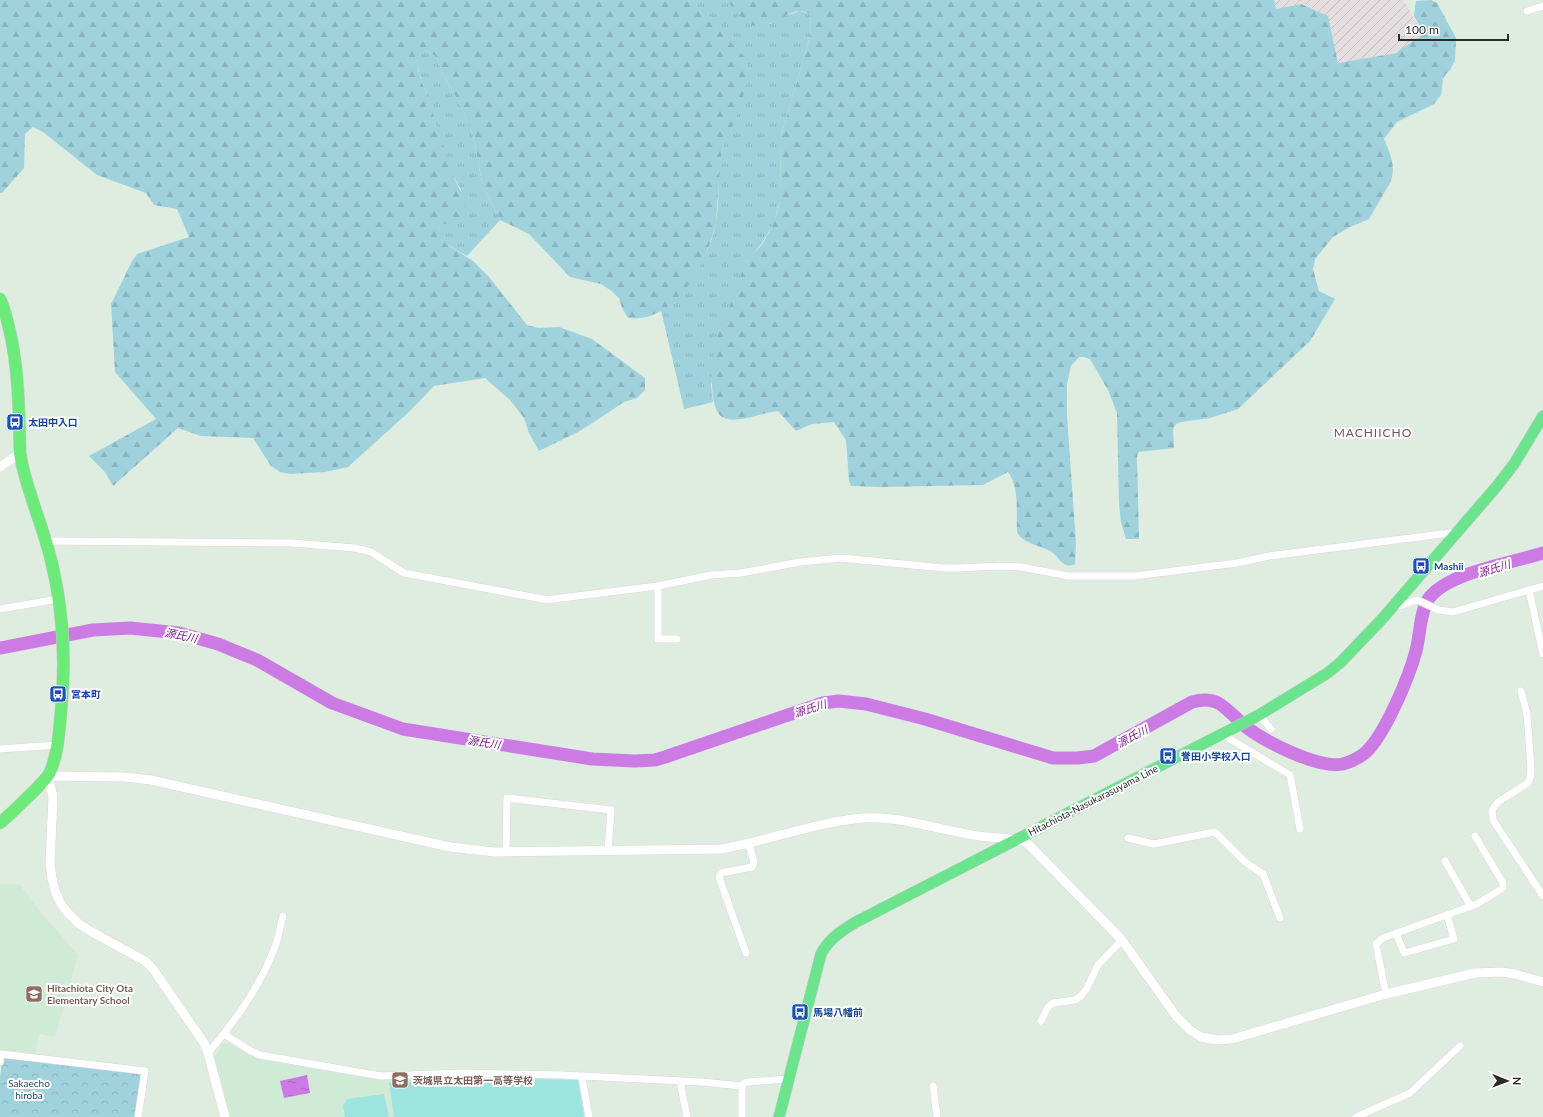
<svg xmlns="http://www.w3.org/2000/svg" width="1543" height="1117" viewBox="0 0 1543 1117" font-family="Lato,'Noto Sans JP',sans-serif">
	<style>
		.industrial { fill: url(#industrial-furrows) }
		.education { fill: #d0ebd5 }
		.grass { fill: url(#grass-tufts) }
		.forest { fill: url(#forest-firs) }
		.park { fill: url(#park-crowns) }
		.pitch { fill: #9de3df }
		.water { fill: url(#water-ripples) }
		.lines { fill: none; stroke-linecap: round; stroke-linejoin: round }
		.river { stroke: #cd7be4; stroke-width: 13 }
		.minor-casing { stroke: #e2d4de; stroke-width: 8 }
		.tertiary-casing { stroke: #e2d4de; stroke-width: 10 }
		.primary-casing { stroke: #ccc; stroke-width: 12 }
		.trunk-casing { stroke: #ccc; stroke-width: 13 }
		.minor { stroke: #fff; stroke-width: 7 }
		.tertiary { stroke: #fff; stroke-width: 9 }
		.primary { stroke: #6be48d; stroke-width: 11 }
		.trunk { stroke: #6cea7a; stroke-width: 12 }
		.labels { text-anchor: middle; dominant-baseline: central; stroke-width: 4; stroke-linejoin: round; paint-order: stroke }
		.transit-label { font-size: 10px; font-weight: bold; fill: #164399; stroke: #fff; text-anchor: start }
		.street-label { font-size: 10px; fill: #2b2b2b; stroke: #fff }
		.education-label { font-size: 10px; font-weight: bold; fill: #785e54; stroke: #fff; text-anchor: start }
		.park-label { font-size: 10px; fill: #214e62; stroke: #fff }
		.water-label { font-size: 11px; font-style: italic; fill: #801a90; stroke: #fff }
		.quarter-label { font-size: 12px; letter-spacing: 1px; fill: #784f6a; stroke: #fff }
	</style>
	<defs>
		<pattern id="industrial-furrows" width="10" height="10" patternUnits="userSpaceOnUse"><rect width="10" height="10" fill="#e5dee0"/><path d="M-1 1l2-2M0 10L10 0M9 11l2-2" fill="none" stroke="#c5bfc0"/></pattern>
		<pattern id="grass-tufts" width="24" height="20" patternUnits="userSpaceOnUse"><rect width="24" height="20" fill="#a0d2dd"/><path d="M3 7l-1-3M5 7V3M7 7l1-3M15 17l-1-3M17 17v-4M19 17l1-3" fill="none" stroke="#8ab4be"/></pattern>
		<pattern id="forest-firs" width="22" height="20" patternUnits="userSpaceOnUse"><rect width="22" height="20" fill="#a0d2dd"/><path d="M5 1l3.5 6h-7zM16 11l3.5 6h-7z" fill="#8ab4be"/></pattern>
		<pattern id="park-crowns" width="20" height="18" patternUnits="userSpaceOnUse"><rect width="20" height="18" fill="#a0d2dd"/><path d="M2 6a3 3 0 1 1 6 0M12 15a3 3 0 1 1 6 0" fill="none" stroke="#8ab4be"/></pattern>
		<pattern id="water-ripples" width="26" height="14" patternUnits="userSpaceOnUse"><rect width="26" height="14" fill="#cd7be4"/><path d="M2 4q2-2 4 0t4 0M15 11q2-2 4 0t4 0" fill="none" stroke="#a765b9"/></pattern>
	</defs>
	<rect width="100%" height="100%" fill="#dfece0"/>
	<!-- industrial -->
	<path class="industrial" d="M1274,0H1403L1424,34L1401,49L1397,53L1338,63L1328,16L1301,4L1276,9Z"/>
	<!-- education -->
	<g class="education">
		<path d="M0,884H19L39,910L78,955L55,1037L39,1034L35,1055L0,1050Z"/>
		<path d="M228,1043L252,1056L367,1078H443L463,1076L501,1078L511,1077L580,1079L587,1117H229L213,1059L220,1049L221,1044Z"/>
	</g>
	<!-- grass -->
	<g class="grass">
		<path d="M694,0H726L749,23L770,24L779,18L800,11L811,14L810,36L807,47L781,136L780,201L774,223L762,243L747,261L711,385L713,402L684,409L661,310L668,306C689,280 711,256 716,222C720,200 717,177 721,155C723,144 729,134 734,124L702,13Z"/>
		<path d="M426,50L435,56L449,85L461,106L473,135L483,187L500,220L467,256L446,244L438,236L440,225L461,190C444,161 435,125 426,93C422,78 417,76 418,57Z"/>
	</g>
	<!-- forest -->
	<g class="forest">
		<path d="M0,0H694L702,13L744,56L749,68L748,80L734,124L724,145L721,155L716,222C708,261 676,324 628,318L622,308L619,298L610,290L601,284L570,277L529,234L500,220L483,187L473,135L461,106L449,85L435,56L426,50L418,57C417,75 421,77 426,93C435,121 444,149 454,177C457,186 463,193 464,203C465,209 464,214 461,220L440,225L439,236L446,244L473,261L489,277L527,325L538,328L559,327L592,339L645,378V390L637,398L624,402L597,420L578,432L539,451L529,433L524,418L511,401L485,378L434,386L410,411L348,467L325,472L290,474L280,472L271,466L253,438L201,436L178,428L113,486L105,472L89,456L156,419L115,372L111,304L121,284L131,263L137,254L189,237L177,209L154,205L146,193L97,175L43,132L33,127L25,134L24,168L2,193H0Z"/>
		<path d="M726,0H1274L1276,9L1301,4L1328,16L1338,63L1397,53L1401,49L1424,34L1414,16L1416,1L1431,0L1437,3L1456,38L1455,61L1450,70L1446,74L1443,79L1441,95L1434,104L1397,122L1384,139C1390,153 1396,165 1391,181L1369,219L1348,228L1333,237L1315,259L1313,269L1319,291L1335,299L1310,341L1238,409L1210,418L1181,422L1176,424L1173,429L1174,448L1138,452L1137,457L1139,539H1126L1121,522L1119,504L1117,413L1108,390L1090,359L1084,357H1079L1071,366L1067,384V416L1076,543L1075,564C1072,565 1069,566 1066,565C1061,563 1057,556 1052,552C1040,545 1023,544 1017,532C1016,513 1020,488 1008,472L983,485L881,487L851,486L849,481L846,440L834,422L812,424L796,431L778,411C764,412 737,424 724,418C707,412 712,358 715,344C720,328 727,313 733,298C737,286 741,273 747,261C751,254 758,250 763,243C771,230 777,216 780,201L781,136L807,47L810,36L811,14C808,13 805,12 802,11C786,9 766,35 748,23C740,17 733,7 726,0Z"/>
	</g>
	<!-- park -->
	<path class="park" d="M3,1056L140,1073L142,1076L136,1117H0V1077Z"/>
	<!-- pitch -->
	<g class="pitch">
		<path d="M464,1078L578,1080L584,1117H394L389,1083Z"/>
		<path d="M384,1094L389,1117H345L343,1106L347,1099Z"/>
	</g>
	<!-- water -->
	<path class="water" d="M307,1075L310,1093L284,1098L280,1081Z"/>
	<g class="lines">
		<!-- river -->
		<path class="river" d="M0,648L93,630L130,628L179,633L218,644L257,660L332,703L403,729L592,759L635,761L655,760L665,757L823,703L839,701L866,704L925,719L1053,758H1078L1094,756L1192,702C1199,700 1209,699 1216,702C1223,704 1239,721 1246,727C1266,742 1318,769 1343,764C1350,762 1360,757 1365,753C1385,735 1409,677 1416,651C1420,636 1420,611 1429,598C1449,572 1512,563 1543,553"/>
		<defs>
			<g id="minor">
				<path d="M1527,11L1543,6"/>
				<path d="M46,541L292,543L355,548L371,552L404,573L548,600L561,598L658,586L711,575L741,573L800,562L841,558L943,568H959L999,566L1021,567L1069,576H1134L1237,563L1269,556L1458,532"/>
				<path d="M658,586V639H677"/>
				<path d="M1529,590L1543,654"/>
				<path d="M1394,606H1400L1417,600L1439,610L1453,612L1543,586"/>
				<path d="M0,609L58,599"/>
				<path d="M1521,691L1527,714L1531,769L1530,778L1528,783L1498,802L1494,807L1492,811L1493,820L1543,896"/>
				<path d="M1259,715L1271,729"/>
				<path d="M1223,733L1230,739L1290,775L1300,829"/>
				<path d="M0,749L57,745"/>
				<path d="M1128,838L1154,844L1215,832L1245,862L1263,874L1280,918"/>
				<path d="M506,852L507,798L611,810L608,851"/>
				<path d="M1445,861L1471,907"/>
				<path d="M1396,933L1404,953L1454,939L1447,915"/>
				<path d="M746,953L719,877L721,873L752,867L754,862L749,844"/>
				<path d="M1386,994L1376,944L1383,938L1477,904L1503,888V883L1475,836"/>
				<path d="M1041,1021L1048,1007L1053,1003L1075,1000L1081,996L1087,988L1098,965L1122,940"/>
				<path d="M224,1034L251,1051L260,1055L381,1076L463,1073L562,1075L702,1082L742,1086"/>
				<path d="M208,1053C234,1022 258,990 273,952C278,941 280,928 283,916"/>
				<path d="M0,1062L1,1054L145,1071L138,1117"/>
				<path d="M582,1077L589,1117"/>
				<path d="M680,1081L687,1117"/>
				<path d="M933,1086L937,1117"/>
				<path d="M742,1117V1086L743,1084L747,1082L789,1079"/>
				<path d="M1356,1117L1410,1093L1460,1046"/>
			</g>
			<g id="tertiary">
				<path d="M0,467L20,453"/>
				<path d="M225,1117L208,1053L204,1043L153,969L145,961L90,931L79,924L68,913L61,904L55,891L52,878L50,864L53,797L48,776L124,777L151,780L450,847L494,852L721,849C768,841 816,822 863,818C897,816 929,827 962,833C982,838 1002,837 1022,841L1026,842L1036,852L1122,940L1176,1016L1190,1030L1201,1037L1217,1040L1232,1039L1386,994L1475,973L1502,972L1515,974L1543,982"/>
			</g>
			<path id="primary" d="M779,1117L821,954C829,939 841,931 856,922L1259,715L1326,674L1340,663L1383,618L1497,486L1514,464L1543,416"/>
			<path id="trunk" d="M0,299C5,309 7,321 10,332C19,372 19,412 20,453L22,464C29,495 42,525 50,556C63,606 66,661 61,712C59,732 58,756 49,774C46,779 41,783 37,788C25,800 13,812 0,823"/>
		</defs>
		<!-- minor casing -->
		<use href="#minor" class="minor-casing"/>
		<!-- tertiary casing -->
		<use href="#tertiary" class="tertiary-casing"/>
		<!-- primary casing -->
		<use href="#primary" class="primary-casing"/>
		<!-- trunk casing -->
		<use href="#trunk" class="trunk-casing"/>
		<!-- minor -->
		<use href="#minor" class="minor"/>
		<!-- tertiary -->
		<use href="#tertiary" class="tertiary"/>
		<!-- primary -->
		<use href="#primary" class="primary"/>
		<!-- trunk -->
		<use href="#trunk" class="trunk"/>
	</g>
	<!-- icons -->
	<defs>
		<symbol id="bus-square" viewBox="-11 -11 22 22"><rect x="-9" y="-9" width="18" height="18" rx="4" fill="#1a4fb4" stroke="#fff"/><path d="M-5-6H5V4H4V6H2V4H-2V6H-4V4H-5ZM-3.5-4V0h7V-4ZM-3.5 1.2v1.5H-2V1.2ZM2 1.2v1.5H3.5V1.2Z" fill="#fff"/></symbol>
		<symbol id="school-square" viewBox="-11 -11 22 22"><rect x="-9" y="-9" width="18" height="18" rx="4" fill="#8d6e63" stroke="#fff"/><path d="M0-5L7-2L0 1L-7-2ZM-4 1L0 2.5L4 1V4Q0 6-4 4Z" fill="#fff"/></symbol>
	</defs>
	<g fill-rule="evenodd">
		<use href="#bus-square" x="5" y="412" width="20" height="20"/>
		<use href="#bus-square" x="1411" y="556" width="20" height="20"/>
		<use href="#bus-square" x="48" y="684" width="20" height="20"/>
		<use href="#bus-square" x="1158" y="746" width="20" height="20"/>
		<use href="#school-square" x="24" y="984" width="20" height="20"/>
		<use href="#bus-square" x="790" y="1002" width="20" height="20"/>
		<use href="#school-square" x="390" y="1070" width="20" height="20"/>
	</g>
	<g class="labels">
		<!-- transit labels -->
		<g class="transit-label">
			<text x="28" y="422">太田中入口</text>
			<text x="1434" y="566">Mashii</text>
			<text x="71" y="694">宮本町</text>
			<text x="1181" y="756">誉田小学校入口</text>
			<text x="813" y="1012">馬場八幡前</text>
		</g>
		<!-- street labels -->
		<g class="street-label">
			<text transform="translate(1093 800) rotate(-27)">Hitachiota-Nasukarasuyama Line</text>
		</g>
		<!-- education labels -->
		<g class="education-label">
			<text x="47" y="988">Hitachiota City Ota<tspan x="47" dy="12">Elementary School</tspan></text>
			<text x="413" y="1080">茨城県立太田第一高等学校</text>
		</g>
		<!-- park labels -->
		<g class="park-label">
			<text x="29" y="1083">Sakaecho<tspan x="29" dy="12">hiroba</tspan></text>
		</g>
		<!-- water labels -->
		<g class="water-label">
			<text transform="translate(1494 568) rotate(-17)">源氏川</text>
			<text transform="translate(181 635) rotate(11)">源氏川</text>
			<text transform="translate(810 708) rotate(-17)">源氏川</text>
			<text transform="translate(1132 736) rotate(-28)">源氏川</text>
			<text transform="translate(484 742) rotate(9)">源氏川</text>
		</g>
		<!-- quarter labels -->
		<g class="quarter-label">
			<text x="1373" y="432">MACHIICHO</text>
		</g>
	</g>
	<!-- north arrow -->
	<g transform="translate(1507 1081) rotate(91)" stroke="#ffffff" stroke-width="3" paint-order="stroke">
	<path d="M0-3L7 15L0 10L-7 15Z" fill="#2b2b2b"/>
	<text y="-6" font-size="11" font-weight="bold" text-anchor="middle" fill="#2b2b2b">N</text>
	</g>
	<!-- scale -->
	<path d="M1399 34v6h109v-6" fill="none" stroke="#2b2b2b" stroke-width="2"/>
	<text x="1405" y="34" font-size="12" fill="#2b2b2b" stroke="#ffffff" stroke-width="3" paint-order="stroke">100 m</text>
</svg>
